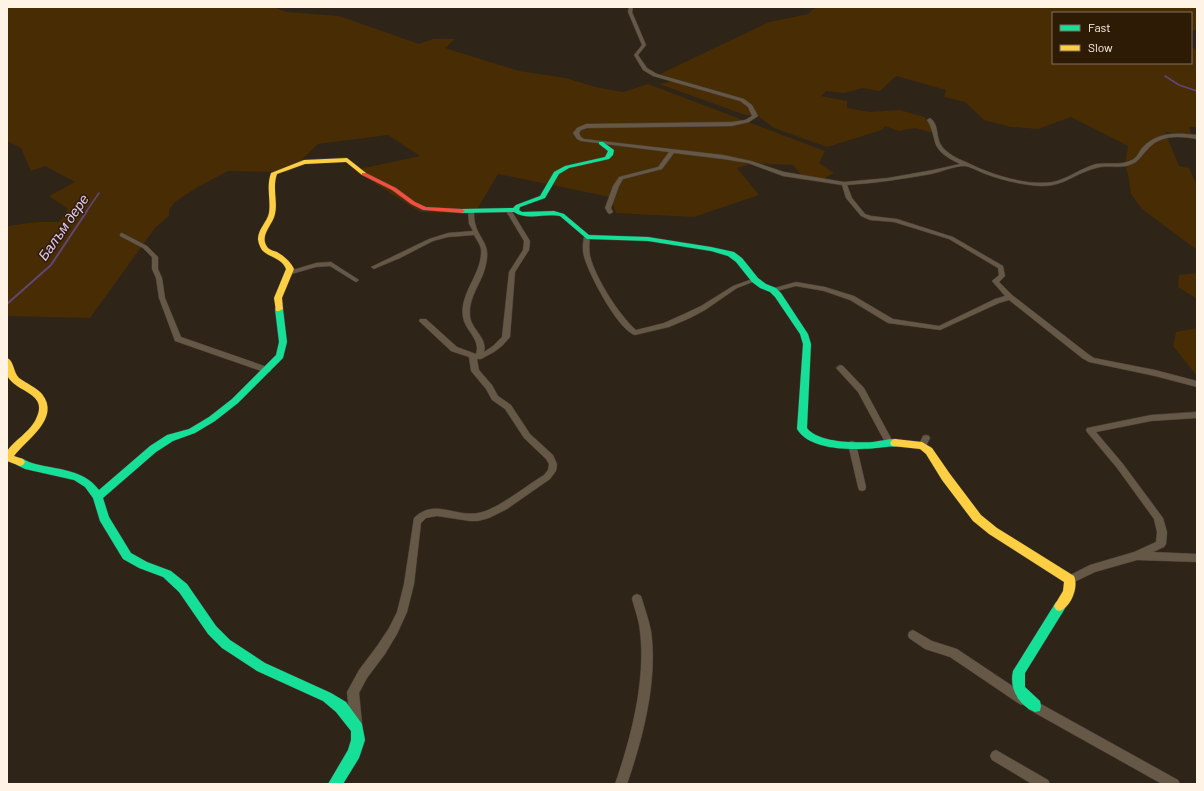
<svg xmlns="http://www.w3.org/2000/svg" width="1204" height="791" viewBox="0 0 1204 791" font-family="Barlow,sans-serif">
	<style>
		.green { fill: #482c03 }
		.lines { fill: none; stroke-linecap: round; stroke-linejoin: round }
		.stream-far1 { stroke: #624674; stroke-width: 1.5 }
		.stream { stroke: #624674; stroke-width: 2 }
		.street-casing { stroke: #483f37; stroke-width: 1 }
		.fast-casing { stroke: #483f37; stroke-width: 1 }
		.slow-casing { stroke: #483f37; stroke-width: 1 }
		.jam-casing { stroke: #483f37; stroke-width: 1 }
		.street { fill: #655847; fill-rule: evenodd }
		.fast { fill: #16e098; fill-rule: evenodd }
		.slow { fill: #ffcf43; fill-rule: evenodd }
		.jam { fill: #f24e42; fill-rule: evenodd }
		.labels { text-anchor: middle; dominant-baseline: central; stroke-width: 3; stroke-linejoin: round; paint-order: stroke }
		.water-label { font-size: 14px; font-style: italic; fill: #e2c8f8; stroke: #2d1b06 }
	</style>
	<rect width="100%" height="100%" fill="#2e2418"/>
	<!-- green -->
	<g class="green">
		<path d="M7,7H273L287,12L339,16L419,44L433,39H455L445,48L519,71L566,78L595,87L623,92L648,84L825,151L819,163L834,173L819,181L803,177L793,165L754,163L737,168L759,195L694,217L616,213L610,197L498,174L474,214L420,212L354,170L420,156L388,135L318,144L289,172L228,171L196,188L175,202L169,210V216L155,228L90,318L7,316V226L37,222H59L68,209L49,196L75,182L45,166L31,171L21,148L7,141Z"/>
		<path d="M821,7H1197V30L1191,31V13H1053V63H1191V47L1197,50V127H1189L1192,135L1165,132L1179,166L1189,168L1197,185V250L1142,209L1131,194L1128,174L1125,165L1128,146L1071,117L1038,129L1011,127L984,120L965,102L944,97L946,90L896,76L880,91L862,88L844,93L826,91L821,96L847,101V108L870,112L900,110L924,117L932,124L934,133L915,128L899,131L885,126L882,130L827,147L774,128L758,116L745,115L659,84L677,80L660,74L769,22L808,14L813,9Z"/>
		<path d="M1197,273V299L1178,287L1179,275Z"/>
		<path d="M1197,328V376L1173,346L1176,332Z"/>
	</g>
	<g class="lines">
		<!-- stream-far1 -->
		<g class="stream-far1">
			<path d="M1165,76L1179,85L1197,91"/>
			<path d="M86,212L99,193"/>
		</g>
		<!-- stream -->
		<path class="stream" d="M7,304L51,265L87,211"/>
		<defs>
			<g id="street">
				<path d="M629,7H633L632,12L646,45L638,55L647,68L657,74L744,99L752,105L758,116L749,122L732,126L587,128L581,130L579,133L581,137L584,139L723,155L751,161L784,172L844,182L888,178L933,170L960,164C948,158 936,152 934,138C932,131 931,126 927,120L930,118C939,124 936,137 941,145C946,153 958,159 966,162C989,174 1031,188 1057,181C1070,177 1082,168 1096,164C1108,162 1120,166 1132,160C1138,157 1139,151 1143,147C1158,131 1178,133 1197,135V139C1179,136 1160,134 1147,150C1139,158 1139,163 1126,166C1116,168 1106,165 1096,168C1070,175 1062,190 1030,185C1014,183 999,179 983,173C978,171 969,166 964,166C954,166 941,172 931,174C903,179 876,183 847,185L852,198L865,214L871,216L897,219L953,237L1003,266L1005,276L999,282L1012,295L1088,354L1094,358L1155,370L1197,381V387L1155,376L1089,362L1082,358L1009,300L999,303L940,330L888,323L850,300L824,291L796,286L773,292L771,291L770,290L771,289L796,282L825,287L854,296L893,319L939,326L995,299L1005,296L992,281L999,275L998,268L949,239L894,222L870,220L861,216L846,198L842,185L783,176L748,163L723,159L674,153L662,169L623,179L619,186L611,208L613,212L610,214L608,213L605,208L613,186L619,177L658,167L669,152L581,141L577,139L573,133L577,128L586,124L732,122L745,120L752,116L748,107L740,101L653,76L643,70L634,55L642,45L628,12Z"/>
				<path d="M471,209L474,211C474,215 474,219 475,223C479,240 491,243 486,264C483,282 468,296 470,316C471,329 488,338 484,352L493,346L502,337L509,272L523,250L524,241L506,211L507,210H511L530,241L529,250L515,272L510,337L502,346L494,352L481,359H477L479,370L492,385L498,396L511,405L530,434L553,455L557,464L556,471L550,479L507,509L489,518L478,521H470L437,516L426,518L421,523L414,584L407,612L397,634L385,654L367,678L359,693L362,723L360,727L356,729L352,727L350,723L347,692L359,670L377,646L389,628L397,612L404,584L414,518C434,498 454,517 478,513C497,510 527,485 544,475L548,470L549,464L546,459L524,438L505,409L492,400L486,389L471,371L469,357L451,351L419,321L420,319H426L457,347L476,354C481,339 465,331 463,317C459,293 483,273 481,249C480,244 476,239 474,235L448,237L433,241L400,258L376,268L374,269L371,267L429,239L448,233L473,231L469,224L468,211Z"/>
				<path d="M122,233L147,246L158,257V269L162,278L165,298L181,337L270,368L271,370L270,372H264L175,341L159,298L156,278L152,269V257L143,248L120,236V234Z"/>
				<path d="M587,235L590,237C589,243 589,250 590,256C596,279 619,315 636,330L664,323L684,314L701,306L733,286L755,278L758,280L737,288L705,310L690,318L669,327L635,335C618,330 588,273 584,256C582,249 583,243 584,237Z"/>
				<path d="M331,262L359,280L356,282L354,281L330,266L316,267L288,275L285,273L286,272L316,263Z"/>
				<path d="M840,365L843,366L864,388L893,442L892,444H886L858,392L836,368Z"/>
				<path d="M1197,412V418L1151,421L1096,432L1123,464L1163,518L1167,532L1166,544L1164,547L1153,552L1197,554V562L1137,560L1095,572L1070,584L1066,583L1065,580L1066,577L1090,565L1134,552L1156,542L1157,532L1154,519L1117,468L1087,432L1086,430L1087,428L1151,415Z"/>
				<path d="M926,435L929,436L930,438L925,448H919L918,446L923,436Z"/>
				<path d="M852,441L855,442L856,444L866,487L865,490L862,491L859,490L858,487L848,444L849,442Z"/>
				<path d="M637,594L641,596L642,599C645,610 649,620 651,631C658,680 643,738 627,784H615C631,738 646,681 640,631C639,620 635,610 632,599L633,596Z"/>
				<path d="M913,630L932,641L957,649L1026,695L1028,699L1026,703L1022,705L1018,703L950,657L925,649L909,638L908,635L909,632Z"/>
				<path d="M1032,699L1178,780L1180,784H1162L1028,709L1026,705L1028,701Z"/>
				<path d="M996,750L1048,780L1050,784H1032L992,760L990,756L992,752Z"/>
			</g>
			<g id="fast">
				<path d="M599,142H603L614,150L613,155L609,159L569,168L559,174L545,198L520,207L519,210L522,212L554,211L564,214L589,235L648,237L711,247L734,252L742,258L758,278L766,284L776,288L781,293L808,334L811,344L807,428C818,443 856,443 873,442C881,441 887,439 895,439L898,440L900,443L898,446C894,447 890,446 886,447C862,450 811,453 797,429L803,344L800,334L775,297L770,292L760,288L752,282L736,262L728,256L711,251L648,241L587,239L560,216C545,213 527,221 514,212L462,213L459,211L462,209L513,208L516,205L540,196L554,172L565,166L605,157L608,151L599,144Z"/>
				<path d="M276,307H279L283,309L287,342L283,358L238,403L215,421L195,433L173,441L156,452L103,498L109,517L131,553L147,562L171,571L187,584L216,626L230,640L265,663L331,693L346,702L362,724L365,740L359,758L343,784H328L348,750L351,740V731L336,712L323,701L257,671L222,648L208,634L179,592L163,577L139,568L123,559L100,521L93,498L85,487L74,480L25,469L17,465L15,462L17,459L20,458C24,459 28,462 32,463C55,470 83,468 99,490L150,446L167,435L189,429L209,417L232,399L276,355L279,342L275,309Z"/>
				<path d="M1060,601L1064,602L1066,606L1064,610L1025,673V687L1040,701L1041,706L1040,711L1035,712C1018,705 1009,688 1013,671L1056,602Z"/>
			</g>
			<g id="slow">
				<path d="M347,158L366,173V175H362L346,162L305,164L277,174C272,188 278,201 275,214C273,225 258,236 268,248C270,250 274,251 277,252C284,256 291,262 294,269L282,298L283,309L279,311H276L274,298L286,269C282,258 268,257 262,250C260,247 258,242 258,239C258,229 267,222 269,213C271,199 266,187 271,173L304,160Z"/>
				<path d="M7,358C14,360 13,372 19,378C27,384 36,387 42,394C61,418 27,439 14,456L23,459L25,462L23,465L20,466L7,461V451C15,440 28,433 35,421C51,393 17,393 8,377C5,372 7,363 7,358Z"/>
				<path d="M895,439L922,442L932,448L950,474L981,515L997,528L1074,576C1079,587 1071,607 1060,611L1056,610L1054,606L1063,591L1064,582L989,534L973,521L942,480L926,454L920,449L892,446L890,443L892,440Z"/>
			</g>
			<path id="jam" d="M362,173H366L396,188L415,202L426,207L462,209L465,211L462,213L423,210L411,204L392,190L362,175Z"/>
		</defs>
		<!-- street casing -->
		<use href="#street" class="street-casing"/>
		<!-- fast casing -->
		<use href="#fast" class="fast-casing"/>
		<!-- slow casing -->
		<use href="#slow" class="slow-casing"/>
		<!-- jam casing -->
		<use href="#jam" class="jam-casing"/>
		<!-- street -->
		<use href="#street" class="street"/>
		<!-- fast -->
		<use href="#fast" class="fast"/>
		<!-- slow -->
		<use href="#slow" class="slow"/>
		<!-- jam -->
		<use href="#jam" class="jam"/>
	</g>
	<g class="labels">
		<!-- water labels -->
		<g class="water-label">
			<text transform="translate(63 227) rotate(-55)">Балъм дере</text>
		</g>
	</g>
	<!-- border -->
	<rect width="1204" height="791" fill="none" stroke="#fff3e6" stroke-width="16"/>
	<!-- legend -->
	<rect x="1052" y="12" width="140" height="52" fill="#2d1b06" stroke="#817160"/>
	<rect x="1060" y="25" width="20" height="6" fill="#16e098" stroke="#817160"/>
	<text x="1088" y="32" font-size="12" fill="#fff3e6">Fast</text>
	<rect x="1060" y="45" width="20" height="6" fill="#ffcf43" stroke="#817160"/>
	<text x="1088" y="52" font-size="12" fill="#fff3e6">Slow</text>
</svg>
